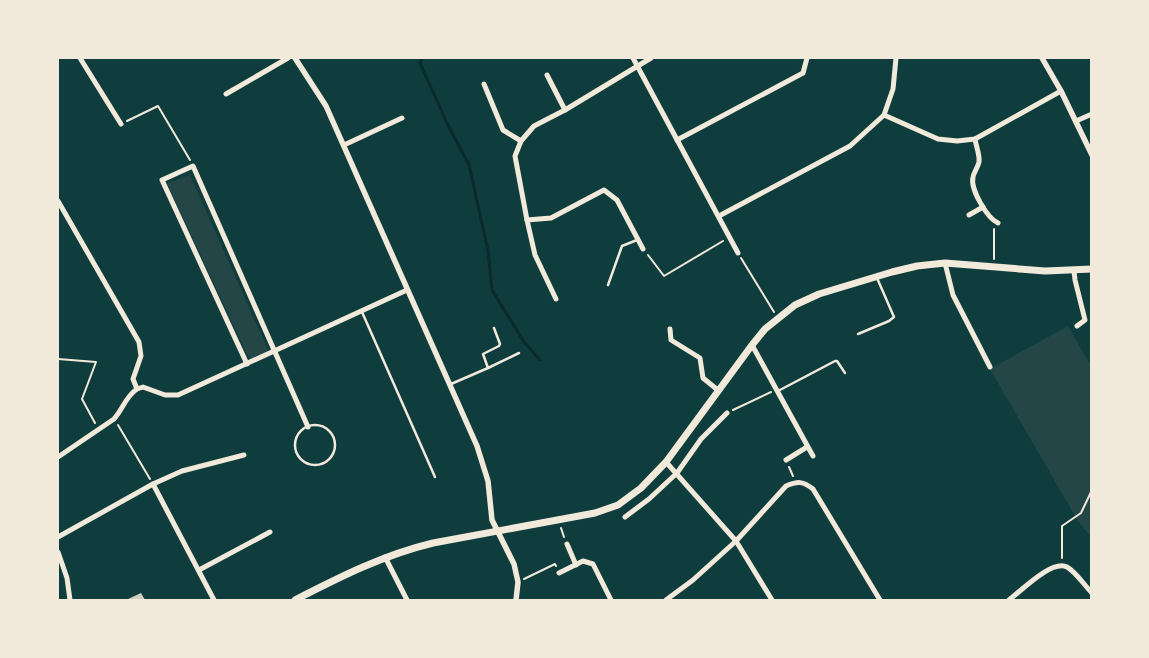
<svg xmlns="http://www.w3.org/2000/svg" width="1149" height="658" viewBox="0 0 1149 658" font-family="'Space Grotesk',sans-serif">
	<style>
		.green { fill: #244646 }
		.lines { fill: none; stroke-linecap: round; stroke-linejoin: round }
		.stream { stroke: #0a2a2b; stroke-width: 3 }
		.building { fill: #cfcfc3 }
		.path { stroke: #f1e9da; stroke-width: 2 }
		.service { stroke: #f1e9da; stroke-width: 2.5 }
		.minor { stroke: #f1e9da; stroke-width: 5 }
		.tertiary { stroke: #f1e9da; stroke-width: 5.5 }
		.secondary { stroke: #f1e9da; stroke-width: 7 }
	</style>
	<rect width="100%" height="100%" fill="#0f3d3e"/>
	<!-- green -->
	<g class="green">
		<path d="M190,175L268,350L250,361L167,183Z"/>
		<path d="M1068,326L1091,366V537L1078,521L990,369Z"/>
	</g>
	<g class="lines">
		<!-- stream -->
		<path class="stream" d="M422,58L420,63L447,123L469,165L488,251L492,290L524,342L540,360"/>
	</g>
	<!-- building -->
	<path class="building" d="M141,593L145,600H126Z"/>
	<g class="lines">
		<!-- path -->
		<g class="path">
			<path d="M127,121L158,106L190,160"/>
			<path d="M994,229V259"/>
			<path d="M648,255L664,276L723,241"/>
			<path d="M741,258L774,312"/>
			<path d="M58,359L96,362L82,399L95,423"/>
			<path d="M733,410L771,392"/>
			<path d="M118,425L150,479"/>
			<path d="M789,467L793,476"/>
			<path d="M561,528L564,537"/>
			<path d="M1062,558V526L1081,513L1092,490"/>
			<path d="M524,579L555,564L556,566"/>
		</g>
		<!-- service -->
		<g class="service">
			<path d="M608,285L622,246L637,240"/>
			<path d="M362,312L435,477"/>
			<path d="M858,334L889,321L894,317L877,278"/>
			<path d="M488,368L519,353"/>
			<path d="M451,384L488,368L483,354L499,346L500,344L494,328"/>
			<path d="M778,391L835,361H837L845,373"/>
			<circle cx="315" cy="445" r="20"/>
		</g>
		<!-- minor -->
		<g class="minor">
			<path d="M80,58L121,124"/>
			<path d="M633,58L738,253"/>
			<path d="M547,75L565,110"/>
			<path d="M484,84L503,130L521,141"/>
			<path d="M226,94L288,58"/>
			<path d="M884,115L938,139L957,141L975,139L1061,91"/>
			<path d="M1076,121L1092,114"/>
			<path d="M975,139C976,146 980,155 979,162C978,167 974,172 973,177C970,189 987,218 998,223"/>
			<path d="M677,140L803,73L807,58"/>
			<path d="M344,145L402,118"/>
			<path d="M58,201L139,342L141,356L133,379L137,389C126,396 123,409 114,419L58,457"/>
			<path d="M969,215L983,207"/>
			<path d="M719,216L850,146L884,115L893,89L896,58"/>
			<path d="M527,220L535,255L556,299"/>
			<path d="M643,249L617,200L604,190L551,218L527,220L515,156L521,141L534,126L565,110L651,58"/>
			<path d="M945,263L953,295L990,367"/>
			<path d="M1074,271L1075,280L1085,320L1077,326"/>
			<path d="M670,329L671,340L700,358L703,378L719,391"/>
			<path d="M752,345L813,456"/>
			<path d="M247,364L162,180L193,166L308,427"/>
			<path d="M137,389L143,387L165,395H178L407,290"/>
			<path d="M786,460L807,447"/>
			<path d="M666,462L736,541L772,600"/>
			<path d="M153,484L214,600"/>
			<path d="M625,517L649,499L677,473L701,439L727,413"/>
			<path d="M58,537L153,484L182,471L244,455"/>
			<path d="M567,544L576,565"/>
			<path d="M58,552L67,578L70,600"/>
			<path d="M385,557L407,600"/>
			<path d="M199,570L270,532"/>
			<path d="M559,573L583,561L593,564L611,600"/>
			<path d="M666,600L693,580L736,541L786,486C798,481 803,481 813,489L880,600"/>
			<path d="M1009,600C1021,591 1052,559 1067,567C1076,572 1084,585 1092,593"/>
		</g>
		<!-- tertiary -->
		<g class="tertiary">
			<path d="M295,58L326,106L477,446L488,481L492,520L514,564L518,582L516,600"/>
			<path d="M1042,58L1061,91L1092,155"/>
		</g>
		<!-- secondary -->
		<path class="secondary" d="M295,600C340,577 383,555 433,543L595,513L618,505L641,488L666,462L752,345L765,329L795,305L819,294L892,272L917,266L945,263L1045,271L1092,269"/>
	</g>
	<!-- border -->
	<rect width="1149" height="658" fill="none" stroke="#f1e9da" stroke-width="118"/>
</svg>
